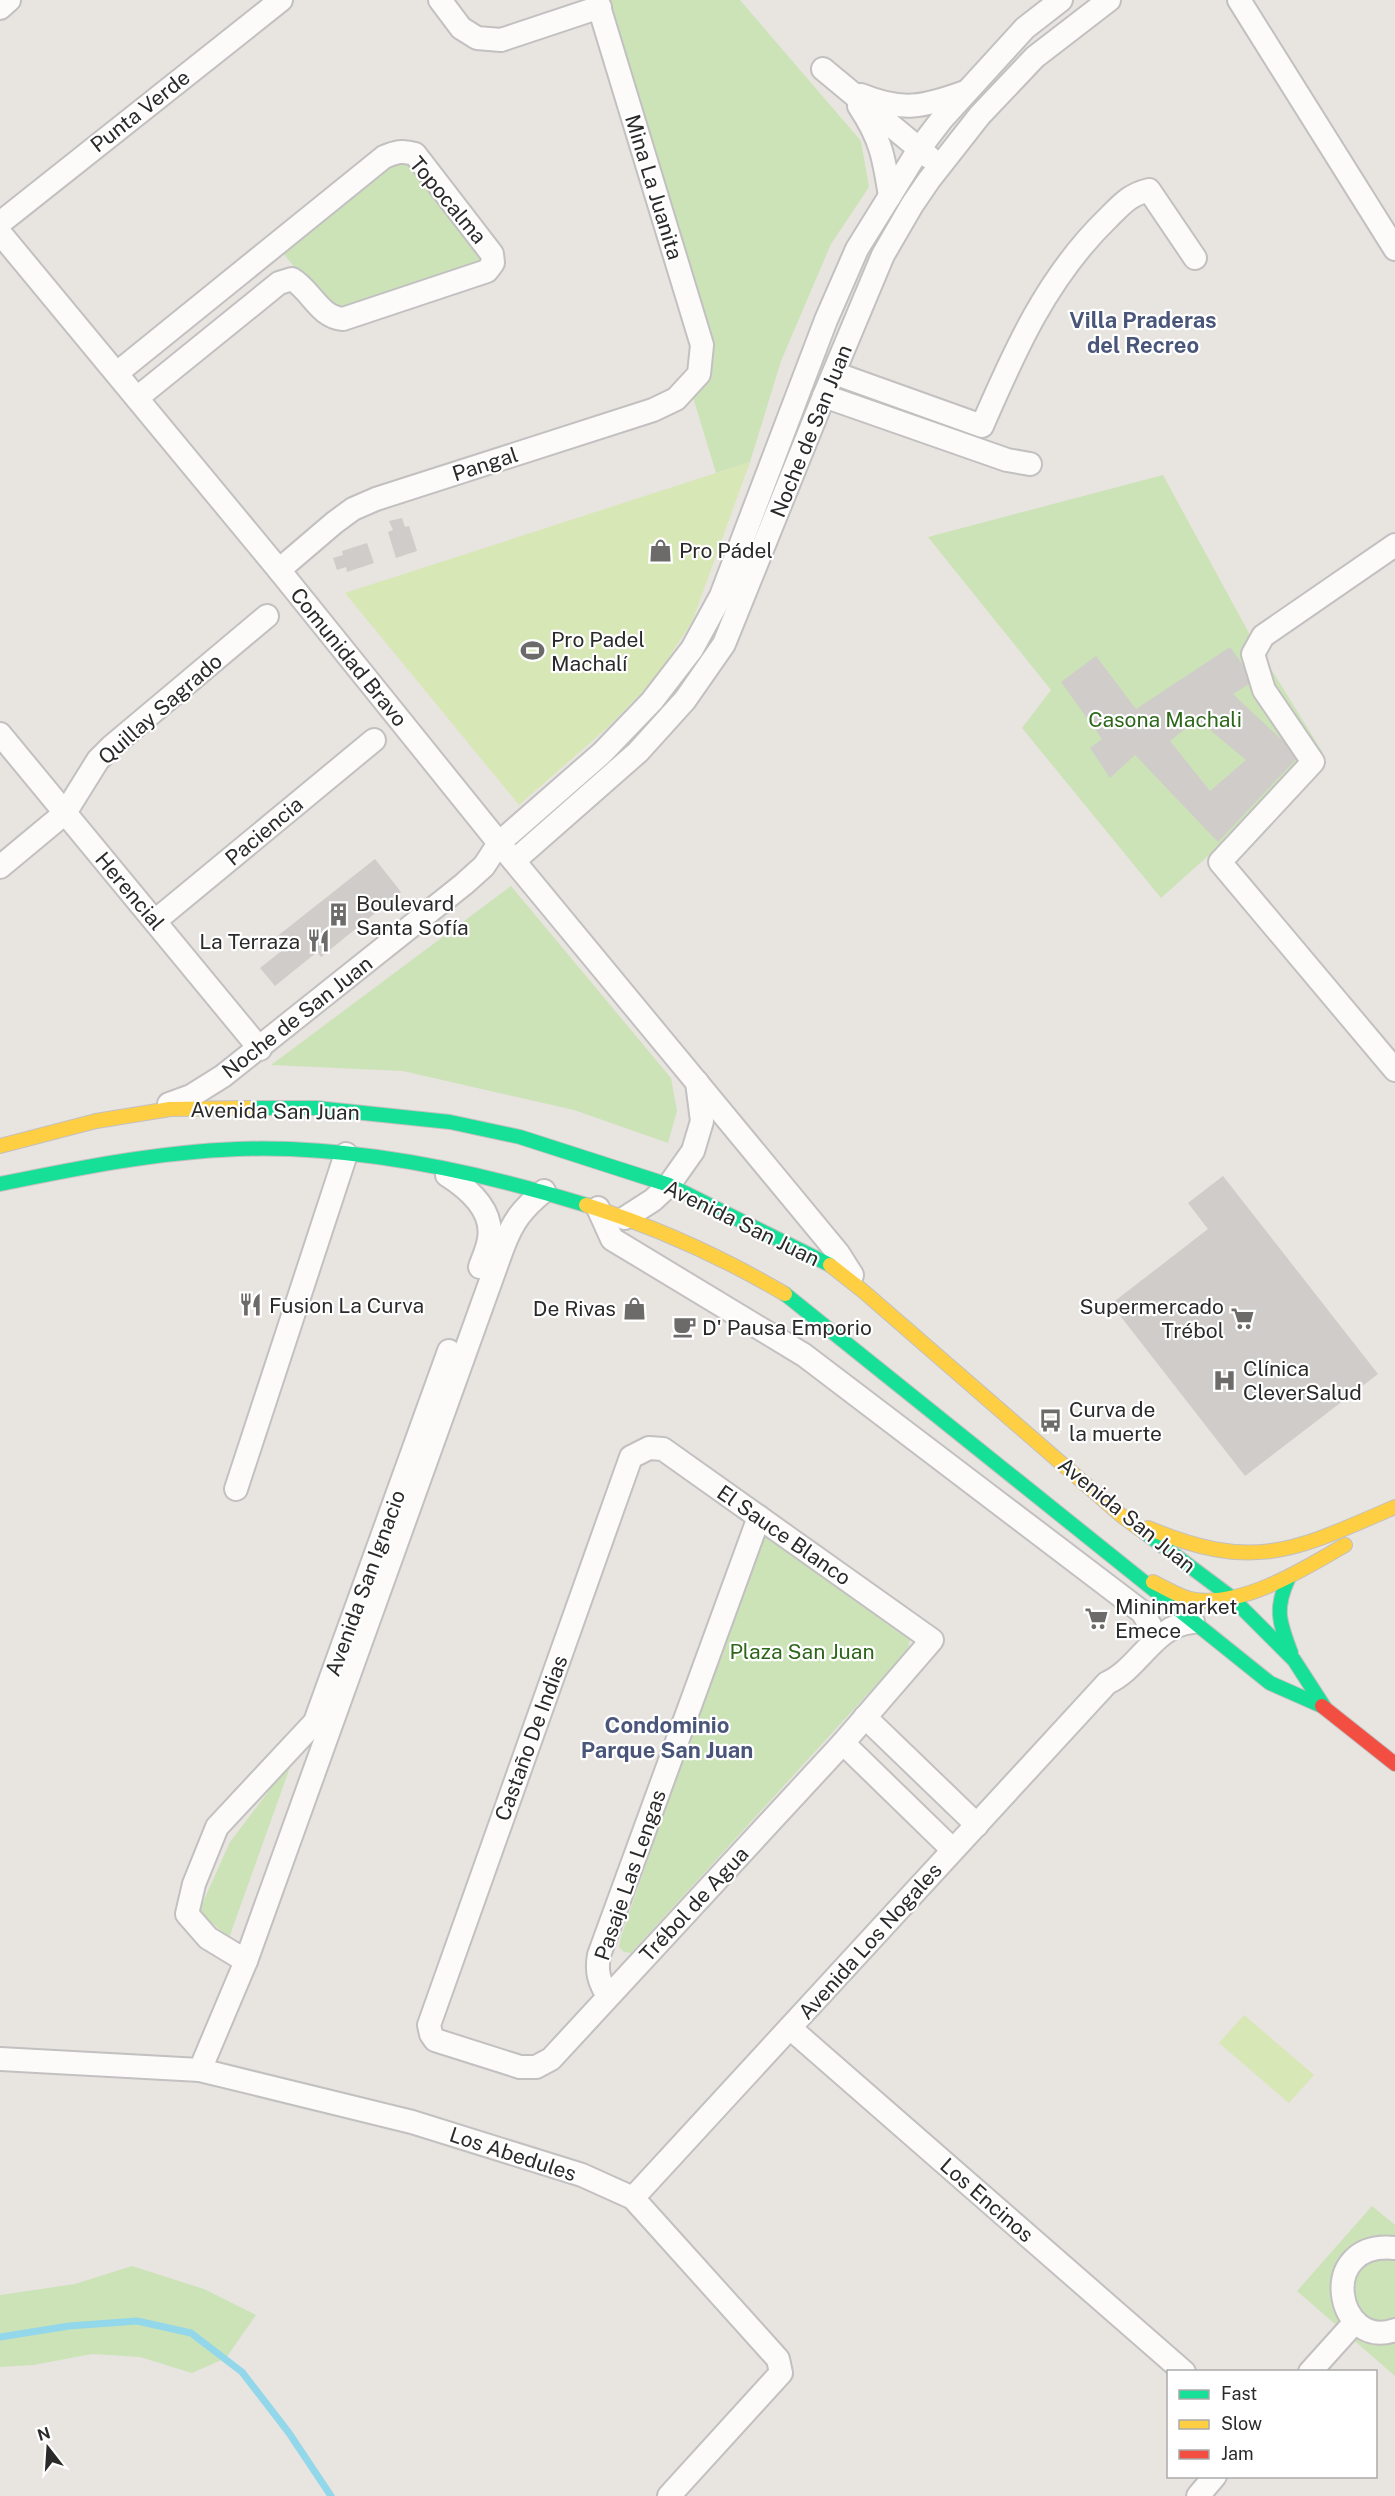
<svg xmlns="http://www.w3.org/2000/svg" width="1395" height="2496" viewBox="0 0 1395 2496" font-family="'Public Sans',sans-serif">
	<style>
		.green { fill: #cce3b8 }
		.pitch { fill: #d7e7b6 }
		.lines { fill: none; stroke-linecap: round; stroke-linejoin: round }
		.stream { stroke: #93d7ea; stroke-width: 7 }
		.building { fill: #cfccc9; fill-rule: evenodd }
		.street-casing { stroke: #c2c0c1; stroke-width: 26 }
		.fast-casing { stroke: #c2c0c1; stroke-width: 16 }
		.slow-casing { stroke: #c2c0c1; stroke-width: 16 }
		.jam-casing { stroke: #c2c0c1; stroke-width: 16 }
		.street { stroke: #fcfbfa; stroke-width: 22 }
		.fast { stroke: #16e098; stroke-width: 14 }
		.slow { stroke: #ffcf43; stroke-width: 14 }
		.jam { stroke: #f24e42; stroke-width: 14 }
		.labels { text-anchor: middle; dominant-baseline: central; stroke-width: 4.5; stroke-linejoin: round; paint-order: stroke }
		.street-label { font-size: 21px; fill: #2a2a2a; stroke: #fff }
		.poi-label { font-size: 21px; fill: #2a2a2a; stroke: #fff; text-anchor: start }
		.park-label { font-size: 21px; fill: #2d671a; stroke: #fff }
		.neighbourhood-label { font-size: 22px; font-weight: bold; fill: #4a557a; stroke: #fff }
	</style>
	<rect width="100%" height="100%" fill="#e8e4e0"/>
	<!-- green -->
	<g class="green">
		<path d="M609,0H740L861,141L869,187L831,244L781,361L750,462L716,473L692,394L704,378Z"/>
		<path d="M394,161L416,162L485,262L331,311L282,252Z"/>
		<path d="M1163,475L1250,635L1323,753L1161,898L1022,728L1051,690L928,537Z"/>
		<path d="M511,886L671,1078L677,1111L668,1143L574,1110L403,1071L271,1065Z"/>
		<path d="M763,1532L910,1638L908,1650L631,1953L624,1952L619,1947L621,1937L756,1543Z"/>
		<path d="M293,1759L229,1938L199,1911L230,1842Z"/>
		<path d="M1372,2206L1395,2225V2376L1297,2291Z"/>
		<path d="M132,2266L204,2289L256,2315L226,2358L192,2373L140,2357L92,2354L33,2365L0,2367V2295L75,2284Z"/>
	</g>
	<!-- pitch -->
	<g class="pitch">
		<path d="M750,462L692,622L654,680L607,728L519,805L345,593Z"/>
		<path d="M1244,2015L1314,2075L1289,2103L1219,2043Z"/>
	</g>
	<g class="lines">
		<!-- stream -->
		<path class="stream" d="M0,2337L69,2326L137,2321L191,2333L242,2372L289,2433L331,2496"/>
	</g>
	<!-- building -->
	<g class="building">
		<path d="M402,518L405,527L409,526L417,551L396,558L388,532L393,530L389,521Z"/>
		<path d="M367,543L374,563L347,572L346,567L337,570L333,558L343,555L342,551Z"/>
		<path d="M1230,647L1254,681L1233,694L1299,756L1218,842L1135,755L1110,778L1090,748L1102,739L1061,682L1096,656L1136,709ZM1197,719L1246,760L1210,791L1170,741Z"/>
		<path d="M375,859L401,892L321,957L317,952L275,986L260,968L284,949L275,938Z"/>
		<path d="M1223,1176L1378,1374L1245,1476L1111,1304L1208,1229L1188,1203Z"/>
	</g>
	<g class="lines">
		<defs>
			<g id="street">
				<path d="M440,0L461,28L477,38L501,40L600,7"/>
				<path d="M1239,0L1395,249"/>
				<path d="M0,8L9,0"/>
				<path d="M823,69L929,157"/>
				<path d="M861,95C902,112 924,107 965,92"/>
				<path d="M859,106C881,139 884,158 890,196"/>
				<path d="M0,223L281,0"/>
				<path d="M0,233L279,570L499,843L838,1253L852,1275"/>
				<path d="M117,373L384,157C396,152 402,150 415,154L492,254L493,263L487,271L343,319C319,317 311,290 292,279L279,283L137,398"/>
				<path d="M834,373L982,426C1015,350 1047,277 1108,218C1122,204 1129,195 1149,190L1195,258"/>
				<path d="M824,396L1007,460L1030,464"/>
				<path d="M1395,545L1263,636L1253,654L1264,690L1313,762L1220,862L1395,1070"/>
				<path d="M279,570L334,523L353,509L376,499L653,410L676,399L699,374L702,345L597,0"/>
				<path d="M0,734L260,1049"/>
				<path d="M514,861L638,752L685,700L724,644L824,396L883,255L912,205L929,180L980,115L1035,57L1109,0"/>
				<path d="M0,867L65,813L98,760L111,747L267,616"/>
				<path d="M155,921L374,740"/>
				<path d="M169,1104L191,1096L223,1076L464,884L484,866L499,843L602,753L652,701L692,649L721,596L826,320L857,249L919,149L942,119L1025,28L1061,0"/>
				<path d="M447,1175C469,1189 494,1210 489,1239C488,1248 483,1258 480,1267"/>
				<path d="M598,1208L612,1239L804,1355L1142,1612L1150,1625"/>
				<path d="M625,1218L653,1200L669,1185L693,1151L702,1121L697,1082"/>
				<path d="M649,1448L663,1449L932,1640L843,1743L551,2059L536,2067H520L435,2040L431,2034L429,2025L631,1457Z"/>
				<path d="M236,1489L346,1154"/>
				<path d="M865,1717L977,1825"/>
				<path d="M843,1743L953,1850"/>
				<path d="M246,1961L208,1938L187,1914L194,1884L217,1827L315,1722L449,1351"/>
				<path d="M608,1996C599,1982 596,1971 599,1955L759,1517"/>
				<path d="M790,2028L1184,2372"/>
				<path d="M0,2059L200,2070L412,2122L582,2175L633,2198L778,2359L781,2373L669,2496"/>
				<path d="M200,2070L246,1961L503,1247C513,1221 522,1209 544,1191"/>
				<path d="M633,2198L1107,1683C1140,1668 1154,1625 1193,1622"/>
				<path d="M1395,2248C1315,2240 1336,2351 1395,2330"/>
				<path d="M1310,2372L1355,2322"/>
				<path d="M1198,2496L1215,2476"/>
			</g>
			<g id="fast">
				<path d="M249,1108H316L450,1122L520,1137L669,1185L830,1265"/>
				<path d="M0,1184C78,1168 158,1152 238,1149C355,1145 476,1171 586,1205"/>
				<path d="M785,1294L1270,1683L1322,1706"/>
				<path d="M1144,1532L1231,1597L1294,1660L1325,1708"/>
				<path d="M1289,1577C1274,1609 1279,1621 1291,1653"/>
			</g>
			<g id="slow">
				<path d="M0,1146L96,1121L170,1109L249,1108"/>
				<path d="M586,1205C656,1227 722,1257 785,1294"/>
				<path d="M830,1265L863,1291L1122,1516L1144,1532"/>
				<path d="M1148,1528C1256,1573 1295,1550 1395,1507"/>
				<path d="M1153,1582C1166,1588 1180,1598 1195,1600C1245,1606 1304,1569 1345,1545"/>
			</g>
			<path id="jam" d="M1322,1706L1395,1764"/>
		</defs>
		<!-- street casing -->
		<use href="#street" class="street-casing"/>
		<!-- fast casing -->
		<use href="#fast" class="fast-casing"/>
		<!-- slow casing -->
		<use href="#slow" class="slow-casing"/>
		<!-- jam casing -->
		<use href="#jam" class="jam-casing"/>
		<!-- street -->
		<use href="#street" class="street"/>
		<!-- fast -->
		<use href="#fast" class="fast"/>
		<!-- slow -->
		<use href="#slow" class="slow"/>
		<!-- jam -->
		<use href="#jam" class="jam"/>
	</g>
	<!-- icons -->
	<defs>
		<symbol id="shop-bare" viewBox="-9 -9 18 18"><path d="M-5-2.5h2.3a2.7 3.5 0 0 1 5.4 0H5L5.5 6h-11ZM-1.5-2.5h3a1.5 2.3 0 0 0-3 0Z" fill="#6c6b6a" stroke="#fff" stroke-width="2.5" paint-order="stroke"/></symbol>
		<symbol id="stadium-bare" viewBox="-9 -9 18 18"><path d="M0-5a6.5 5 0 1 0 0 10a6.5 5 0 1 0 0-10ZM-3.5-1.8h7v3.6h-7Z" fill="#6c6b6a" stroke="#fff" stroke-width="2.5" paint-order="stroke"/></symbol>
		<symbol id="building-bare" viewBox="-9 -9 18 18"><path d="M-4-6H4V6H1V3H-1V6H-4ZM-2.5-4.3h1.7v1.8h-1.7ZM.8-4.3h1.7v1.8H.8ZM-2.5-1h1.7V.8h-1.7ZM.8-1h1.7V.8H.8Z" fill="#6c6b6a" stroke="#fff" stroke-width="2.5" paint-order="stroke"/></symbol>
		<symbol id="restaurant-bare" viewBox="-9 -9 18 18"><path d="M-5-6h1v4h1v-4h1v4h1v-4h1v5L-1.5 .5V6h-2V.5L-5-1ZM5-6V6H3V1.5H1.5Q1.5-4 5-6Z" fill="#6c6b6a" stroke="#fff" stroke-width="2.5" paint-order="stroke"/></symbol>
		<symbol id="supermarket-bare" viewBox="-9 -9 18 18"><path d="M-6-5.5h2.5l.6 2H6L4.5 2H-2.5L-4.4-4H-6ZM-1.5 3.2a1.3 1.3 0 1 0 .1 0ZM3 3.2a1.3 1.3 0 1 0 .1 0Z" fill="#6c6b6a" stroke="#fff" stroke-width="2.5" paint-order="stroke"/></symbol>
		<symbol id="cafe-bare" viewBox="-9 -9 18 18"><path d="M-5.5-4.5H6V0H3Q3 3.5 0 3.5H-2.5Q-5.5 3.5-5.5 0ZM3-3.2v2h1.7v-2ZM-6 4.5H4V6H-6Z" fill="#6c6b6a" stroke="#fff" stroke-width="2.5" paint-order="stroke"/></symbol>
		<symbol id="hospital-bare" viewBox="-9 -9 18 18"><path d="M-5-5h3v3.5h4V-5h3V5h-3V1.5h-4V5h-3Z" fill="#6c6b6a" stroke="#fff" stroke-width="2.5" paint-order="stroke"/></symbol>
		<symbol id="bus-bare" viewBox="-9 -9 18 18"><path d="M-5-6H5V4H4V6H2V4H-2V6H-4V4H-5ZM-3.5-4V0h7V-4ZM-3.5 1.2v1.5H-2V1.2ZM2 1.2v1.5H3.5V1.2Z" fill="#6c6b6a" stroke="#fff" stroke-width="2.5" paint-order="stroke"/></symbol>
	</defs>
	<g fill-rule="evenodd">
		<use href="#shop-bare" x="644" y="534" width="33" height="33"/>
		<use href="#stadium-bare" x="516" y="634" width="33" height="33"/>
		<use href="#building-bare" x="322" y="898" width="33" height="33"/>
		<use href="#restaurant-bare" x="302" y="924" width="33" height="33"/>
		<use href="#restaurant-bare" x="234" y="1288" width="33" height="33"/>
		<use href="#shop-bare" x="618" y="1292" width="33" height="33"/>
		<use href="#supermarket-bare" x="1226" y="1302" width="33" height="33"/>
		<use href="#cafe-bare" x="668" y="1310" width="33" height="33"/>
		<use href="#hospital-bare" x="1208" y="1364" width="33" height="33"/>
		<use href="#bus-bare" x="1034" y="1404" width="33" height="33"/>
		<use href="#supermarket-bare" x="1080" y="1602" width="33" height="33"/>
	</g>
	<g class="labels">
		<!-- street labels -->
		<g class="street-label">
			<text transform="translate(140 111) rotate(-38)">Punta Verde</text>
			<text transform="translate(654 187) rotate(73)">Mina La Juanita</text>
			<text transform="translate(448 200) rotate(50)">Topocalma</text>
			<text transform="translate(811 431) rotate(-68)">Noche de San Juan</text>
			<text transform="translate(485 464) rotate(-18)">Pangal</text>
			<text transform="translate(349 657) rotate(51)">Comunidad Bravo</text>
			<text transform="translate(160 709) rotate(-41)">Quillay Sagrado</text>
			<text transform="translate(264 831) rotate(-40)">Paciencia</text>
			<text transform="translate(130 891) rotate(50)">Herencial</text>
			<text transform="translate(297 1017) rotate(-38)">Noche de San Juan</text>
			<text transform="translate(275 1111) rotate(1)">Avenida San Juan</text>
			<text transform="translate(742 1223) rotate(26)">Avenida San Juan</text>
			<text transform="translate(1127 1515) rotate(39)">Avenida San Juan</text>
			<text transform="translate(784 1535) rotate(35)">El Sauce Blanco</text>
			<text transform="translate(365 1583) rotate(-70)">Avenida San Ignacio</text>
			<text transform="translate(531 1738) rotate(-70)">Castaño De Indias</text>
			<text transform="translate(630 1875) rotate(-71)">Pasaje Las Lengas</text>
			<text transform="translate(694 1904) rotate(-47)">Trébol de Agua</text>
			<text transform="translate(870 1941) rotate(-48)">Avenida Los Nogales</text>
			<text transform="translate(513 2154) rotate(18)">Los Abedules</text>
			<text transform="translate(987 2200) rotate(41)">Los Encinos</text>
		</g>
		<!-- poi labels -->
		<g class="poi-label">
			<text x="679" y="550">Pro Pádel</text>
			<text x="551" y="639">Pro Padel<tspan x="551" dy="24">Machalí</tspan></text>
			<text x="356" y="903">Boulevard<tspan x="356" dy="24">Santa Sofía</tspan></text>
			<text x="300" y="941" text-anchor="end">La Terraza</text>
			<text x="269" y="1305">Fusion La Curva</text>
			<text x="1224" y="1306" text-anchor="end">Supermercado<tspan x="1224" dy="24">Trébol</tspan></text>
			<text x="616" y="1308" text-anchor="end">De Rivas</text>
			<text x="702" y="1327">D' Pausa Emporio</text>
			<text x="1243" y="1368">Clínica<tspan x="1243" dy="24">CleverSalud</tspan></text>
			<text x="1069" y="1409">Curva de<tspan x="1069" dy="24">la muerte</tspan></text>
			<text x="1115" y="1606">Mininmarket<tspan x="1115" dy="24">Emece</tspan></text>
		</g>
		<!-- park labels -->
		<g class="park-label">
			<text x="1165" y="719">Casona Machali</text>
			<text x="802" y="1651">Plaza San Juan</text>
		</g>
		<!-- neighbourhood labels -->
		<g class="neighbourhood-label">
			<text x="1143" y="320">Villa Praderas<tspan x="1143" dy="25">del Recreo</tspan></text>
			<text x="667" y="1725">Condominio<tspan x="667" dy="25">Parque San Juan</tspan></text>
		</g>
	</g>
	<!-- legend -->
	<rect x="1167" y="2370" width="210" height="108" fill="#ffffff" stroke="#aaaaaa" stroke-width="1.5"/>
	<rect x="1179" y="2390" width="30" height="9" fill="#16e098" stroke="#aaaaaa" stroke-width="1.5"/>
	<text x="1221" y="2400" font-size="18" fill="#2a2a2a">Fast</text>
	<rect x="1179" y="2420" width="30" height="9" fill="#ffcf43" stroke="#aaaaaa" stroke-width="1.5"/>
	<text x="1221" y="2430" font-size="18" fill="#2a2a2a">Slow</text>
	<rect x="1179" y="2450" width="30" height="9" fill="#f24e42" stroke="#aaaaaa" stroke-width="1.5"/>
	<text x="1221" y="2460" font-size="18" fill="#2a2a2a">Jam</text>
	<!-- north arrow -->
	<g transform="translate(48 2448) rotate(343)" stroke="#ffffff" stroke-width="4.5" paint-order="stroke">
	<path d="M0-4.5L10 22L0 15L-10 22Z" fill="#2a2a2a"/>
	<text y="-9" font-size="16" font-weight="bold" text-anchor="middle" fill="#2a2a2a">N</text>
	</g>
</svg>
